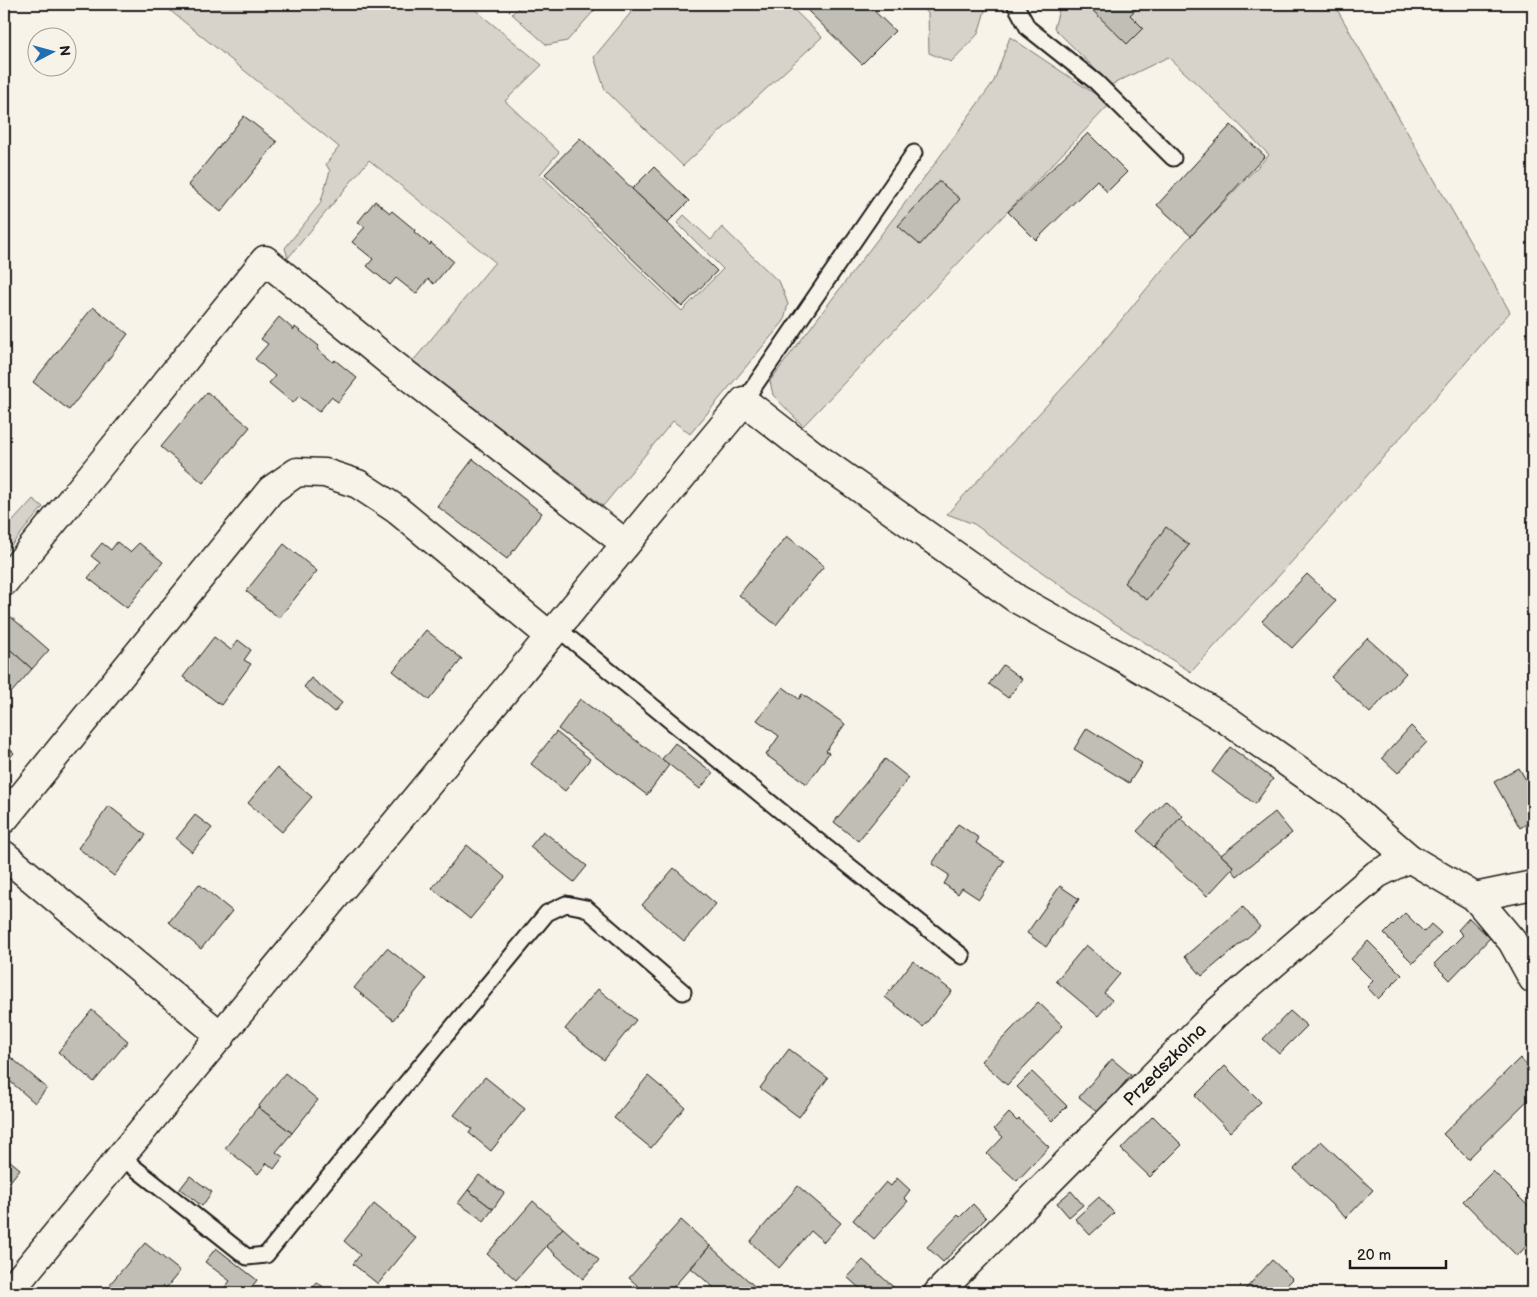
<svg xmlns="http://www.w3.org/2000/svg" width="1537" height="1297" viewBox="0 0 1537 1297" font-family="'Balsamiq Sans',sans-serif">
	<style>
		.green { fill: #d7d3cb; stroke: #7a7874 }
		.building { fill: #c0beb5; stroke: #1c1c1c }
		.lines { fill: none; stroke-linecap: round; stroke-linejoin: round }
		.service-casing { stroke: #1c1c1c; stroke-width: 19 }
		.minor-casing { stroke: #1c1c1c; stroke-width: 31 }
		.service { stroke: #f7f3e8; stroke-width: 15 }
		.minor { stroke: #f7f3e8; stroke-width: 28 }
		.labels { text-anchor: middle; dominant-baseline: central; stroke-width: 4; stroke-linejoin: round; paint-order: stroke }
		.street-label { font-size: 18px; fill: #1c1c1c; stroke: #f7f3e8 }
	</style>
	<rect width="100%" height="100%" fill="#f7f3e8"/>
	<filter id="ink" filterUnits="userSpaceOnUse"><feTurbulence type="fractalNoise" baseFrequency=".02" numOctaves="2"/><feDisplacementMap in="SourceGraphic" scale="10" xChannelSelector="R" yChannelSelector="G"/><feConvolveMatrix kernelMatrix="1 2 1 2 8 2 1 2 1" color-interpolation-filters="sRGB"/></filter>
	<g filter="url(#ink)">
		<!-- green -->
		<g class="green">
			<path d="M162,4H468L542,65L505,101L559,152L540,174L682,311L723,269L677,223L684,215L711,240L722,227L780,283L788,304L784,321L690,434L673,421L603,506L413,361L495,262L369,160L288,258L285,248L320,204L330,171L326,164L339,147Z"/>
			<path d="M522,4H600L567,41L547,45L512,14Z"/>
			<path d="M638,4H788L822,37L683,166L605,90L594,57Z"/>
			<path d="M918,4H987L978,34L951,62L929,53L928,13Z"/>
			<path d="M1054,4H1334L1510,312L1297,556L1191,672L1108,619L974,524L947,514L1090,358L1185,242L1269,155L1228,113L1168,57L1111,85L1054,28L1059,10Z"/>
			<path d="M1010,37L1098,96L1108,106L803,426L773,395L770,381L933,166L994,81Z"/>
			<path d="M33,499L43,507L4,554V531Z"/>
		</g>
		<!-- building -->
		<g class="building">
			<path d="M801,4H867L895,31L862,64Z"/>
			<path d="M1086,4H1141L1130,15L1143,28L1127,44Z"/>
			<path d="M244,116L277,142L221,212L188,185Z"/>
			<path d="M1231,125L1265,156L1191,236L1157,205Z"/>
			<path d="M1088,133L1127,172L1107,192L1097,180L1036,240L1008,212Z"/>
			<path d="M580,138L717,271L682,307L545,174Z"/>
			<path d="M654,167L689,201L668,222L632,189Z"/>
			<path d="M939,181L960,199L920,245L898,226Z"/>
			<path d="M375,201L390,213L392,211L415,230L414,232L430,245L431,243L453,261L434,284L428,279L416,294L396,278L390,285L367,266L373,259L352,242L365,227L358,222Z"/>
			<path d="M93,307L128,334L69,410L33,382Z"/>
			<path d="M279,317L294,330L295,327L319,346L317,349L333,362L335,360L357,378L338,402L331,397L319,412L299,396L293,403L269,383L275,376L255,359L268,344L261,339Z"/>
			<path d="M207,392L250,427L203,483L161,447Z"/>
			<path d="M473,459L542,513L507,559L437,506Z"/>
			<path d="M1166,527L1189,545L1147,600L1124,583Z"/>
			<path d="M787,536L824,566L776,625L739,595Z"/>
			<path d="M117,542L130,552L139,543L163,562L127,608L88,578L100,563L91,556L102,543L111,550Z"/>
			<path d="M284,544L317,571L279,618L246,591Z"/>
			<path d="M1307,574L1336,601L1292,648L1262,621Z"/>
			<path d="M11,617L49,650L32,669L4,644V624Z"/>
			<path d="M426,630L462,659L429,700L393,671Z"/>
			<path d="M214,637L231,650L238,640L251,650L244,660L251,664L221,705L183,677Z"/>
			<path d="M1367,638L1406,673L1370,713L1331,677Z"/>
			<path d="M4,644L32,669L11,693L4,687Z"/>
			<path d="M1003,665L1022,679L1008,698L989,684Z"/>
			<path d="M311,678L342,703L334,712L304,687Z"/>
			<path d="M783,687L799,699L802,694L845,724L826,751L829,753L807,784L766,755L779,736L757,720Z"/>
			<path d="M580,699L669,765L647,795L558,729Z"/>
			<path d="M1411,726L1427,742L1398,773L1382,758Z"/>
			<path d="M1087,728L1142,763L1129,783L1074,749Z"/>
			<path d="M556,732L590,759L565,791L531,764Z"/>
			<path d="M675,743L713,773L700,789L662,759Z"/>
			<path d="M4,744L14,753L4,764Z"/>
			<path d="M1230,747L1273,779L1255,804L1212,772Z"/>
			<path d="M885,759L909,778L858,841L834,822Z"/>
			<path d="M277,768L312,797L282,832L248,803Z"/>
			<path d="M1519,768L1533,792V820L1520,828L1494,782Z"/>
			<path d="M1166,800L1183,816L1154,847L1137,831Z"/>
			<path d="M109,806L146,835L114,876L78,848Z"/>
			<path d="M1275,812L1292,833L1237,876L1232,870L1234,867L1221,855Z"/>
			<path d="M195,815L212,828L192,852L176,839Z"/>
			<path d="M1180,818L1234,867L1207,896L1154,847Z"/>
			<path d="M958,824L979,838L976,843L1004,861L979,899L962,888L958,894L944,884L949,875L932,864Z"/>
			<path d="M543,831L587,866L574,882L530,847Z"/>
			<path d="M467,845L505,877L470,919L432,888Z"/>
			<path d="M674,868L716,904L684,941L642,905Z"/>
			<path d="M199,884L232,911L201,949L169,922Z"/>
			<path d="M1060,886L1079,899L1046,947L1027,933Z"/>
			<path d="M1243,907L1260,927L1202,976L1185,956Z"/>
			<path d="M1405,913L1424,932L1431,924L1441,933L1413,963L1384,934Z"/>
			<path d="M1469,918L1490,938L1450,980L1434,964L1463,935L1458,930Z"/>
			<path d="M1533,929V943L1528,932Z"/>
			<path d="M1368,941L1402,975L1378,999L1367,987L1373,981L1351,959Z"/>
			<path d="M1086,945L1120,974L1104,993L1112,1000L1098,1016L1056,981Z"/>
			<path d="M387,948L426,979L393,1020L354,988Z"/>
			<path d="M913,961L952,991L923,1027L885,997Z"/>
			<path d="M598,989L636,1020L604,1060L565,1029Z"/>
			<path d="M1038,1002L1063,1026L1007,1085L981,1061Z"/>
			<path d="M92,1010L128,1041L94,1082L58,1052Z"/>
			<path d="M1290,1011L1307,1026L1279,1054L1263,1039Z"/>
			<path d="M789,1049L828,1078L799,1117L760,1088Z"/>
			<path d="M8,1055L47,1088L35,1103L4,1076V1060Z"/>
			<path d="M1520,1058L1533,1072V1095L1468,1159L1443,1134Z"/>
			<path d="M1112,1059L1131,1075L1099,1113L1079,1097Z"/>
			<path d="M1225,1066L1261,1102L1230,1132L1195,1096Z"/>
			<path d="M1032,1072L1067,1106L1052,1121L1017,1087Z"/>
			<path d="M285,1073L318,1100L292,1133L258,1107Z"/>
			<path d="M648,1076L685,1107L651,1148L614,1118Z"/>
			<path d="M485,1077L525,1109L491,1151L469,1133L472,1129L454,1115Z"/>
			<path d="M258,1107L292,1133L276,1152L283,1157L274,1169L267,1163L258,1174L225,1148Z"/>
			<path d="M1009,1113L1017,1121L1019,1119L1049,1147L1017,1181L987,1154L1003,1137L994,1129Z"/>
			<path d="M1153,1116L1182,1145L1150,1177L1121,1149Z"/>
			<path d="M1321,1141L1373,1190L1346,1218L1294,1169Z"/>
			<path d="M4,1156L20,1169L4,1189Z"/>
			<path d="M1493,1171L1533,1211V1239L1517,1256L1463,1201Z"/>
			<path d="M479,1175L504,1193L493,1209L468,1190Z"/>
			<path d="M190,1176L212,1192L202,1206L180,1189Z"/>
			<path d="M897,1178L910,1190L904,1198L908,1201L874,1239L853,1220L886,1182L891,1186Z"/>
			<path d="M798,1186L841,1223L824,1242L811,1231L779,1268L750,1242Z"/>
			<path d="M468,1190L493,1209L484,1221L458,1203Z"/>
			<path d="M1071,1191L1083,1205L1069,1217L1057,1203Z"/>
			<path d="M1099,1197L1114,1213L1090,1235L1075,1219Z"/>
			<path d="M533,1201L563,1228L516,1280L487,1254Z"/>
			<path d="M374,1204L416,1238L378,1284L353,1264L360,1255L344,1241Z"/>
			<path d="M973,1204L986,1218L943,1262L927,1247L958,1215L960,1217Z"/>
			<path d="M681,1220L710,1246L668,1293H646L629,1278Z"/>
			<path d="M563,1228L599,1260L583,1279L546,1246Z"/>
			<path d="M145,1243L180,1271L162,1293H121L110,1284Z"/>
			<path d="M710,1246L762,1293H720L691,1268Z"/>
			<path d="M216,1248L257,1280L247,1293H220L230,1281L205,1262Z"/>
			<path d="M1533,1257V1271L1526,1264Z"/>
			<path d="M863,1260L900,1293H865L847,1277Z"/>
			<path d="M1272,1260L1293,1279L1279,1293H1242Z"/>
			<path d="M317,1282L331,1293H308Z"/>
			<path d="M525,1286L532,1293H519Z"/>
		</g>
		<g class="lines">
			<defs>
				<g id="service">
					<path d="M1015,4L1028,28L1096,82L1173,158"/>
					<path d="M744,401L914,153"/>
					<path d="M557,628L788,817L962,956"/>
					<path d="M121,1157L247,1257L266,1255L340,1163L547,913L566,904L586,908L683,992"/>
				</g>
				<g id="minor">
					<path d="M4,582L96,470L265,260L390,362L626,544"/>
					<path d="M4,819L271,490L297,472L325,473L358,484L396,509L550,636"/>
					<path d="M4,855L221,1036"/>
					<path d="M1475,897L1533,885"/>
					<path d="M8,1293L744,401L816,457L1017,599L1125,659L1227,720L1348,805L1409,858L1475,897L1512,941L1533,979"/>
					<path d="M938,1293L1215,1014L1377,874L1409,858"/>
				</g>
			</defs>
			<!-- service casing -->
			<use href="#service" class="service-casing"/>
			<!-- minor casing -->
			<use href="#minor" class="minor-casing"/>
			<!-- service -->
			<use href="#service" class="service"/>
			<!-- minor -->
			<use href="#minor" class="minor"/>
		</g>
	</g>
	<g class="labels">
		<!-- street labels -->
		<g class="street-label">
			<text transform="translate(1165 1065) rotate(-45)">Przedszkolna</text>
		</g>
	</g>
	<!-- margin -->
	<rect width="1537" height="1297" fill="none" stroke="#f7f3e8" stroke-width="20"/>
	<rect x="10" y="10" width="1517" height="1277" fill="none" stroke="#1c1c1c" stroke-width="2" filter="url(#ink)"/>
	<!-- north arrow -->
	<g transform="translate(52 52) rotate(84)"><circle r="24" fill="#f7f3e8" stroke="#9f9d96"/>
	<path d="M0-4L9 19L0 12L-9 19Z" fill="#1f6fb2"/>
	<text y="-8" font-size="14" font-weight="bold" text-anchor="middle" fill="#1c1c1c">N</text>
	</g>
	<!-- scale -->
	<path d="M1350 1260v8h96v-8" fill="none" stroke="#1c1c1c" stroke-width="2.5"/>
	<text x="1357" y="1260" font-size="15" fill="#1c1c1c" stroke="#f7f3e8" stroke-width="4" paint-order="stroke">20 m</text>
</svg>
